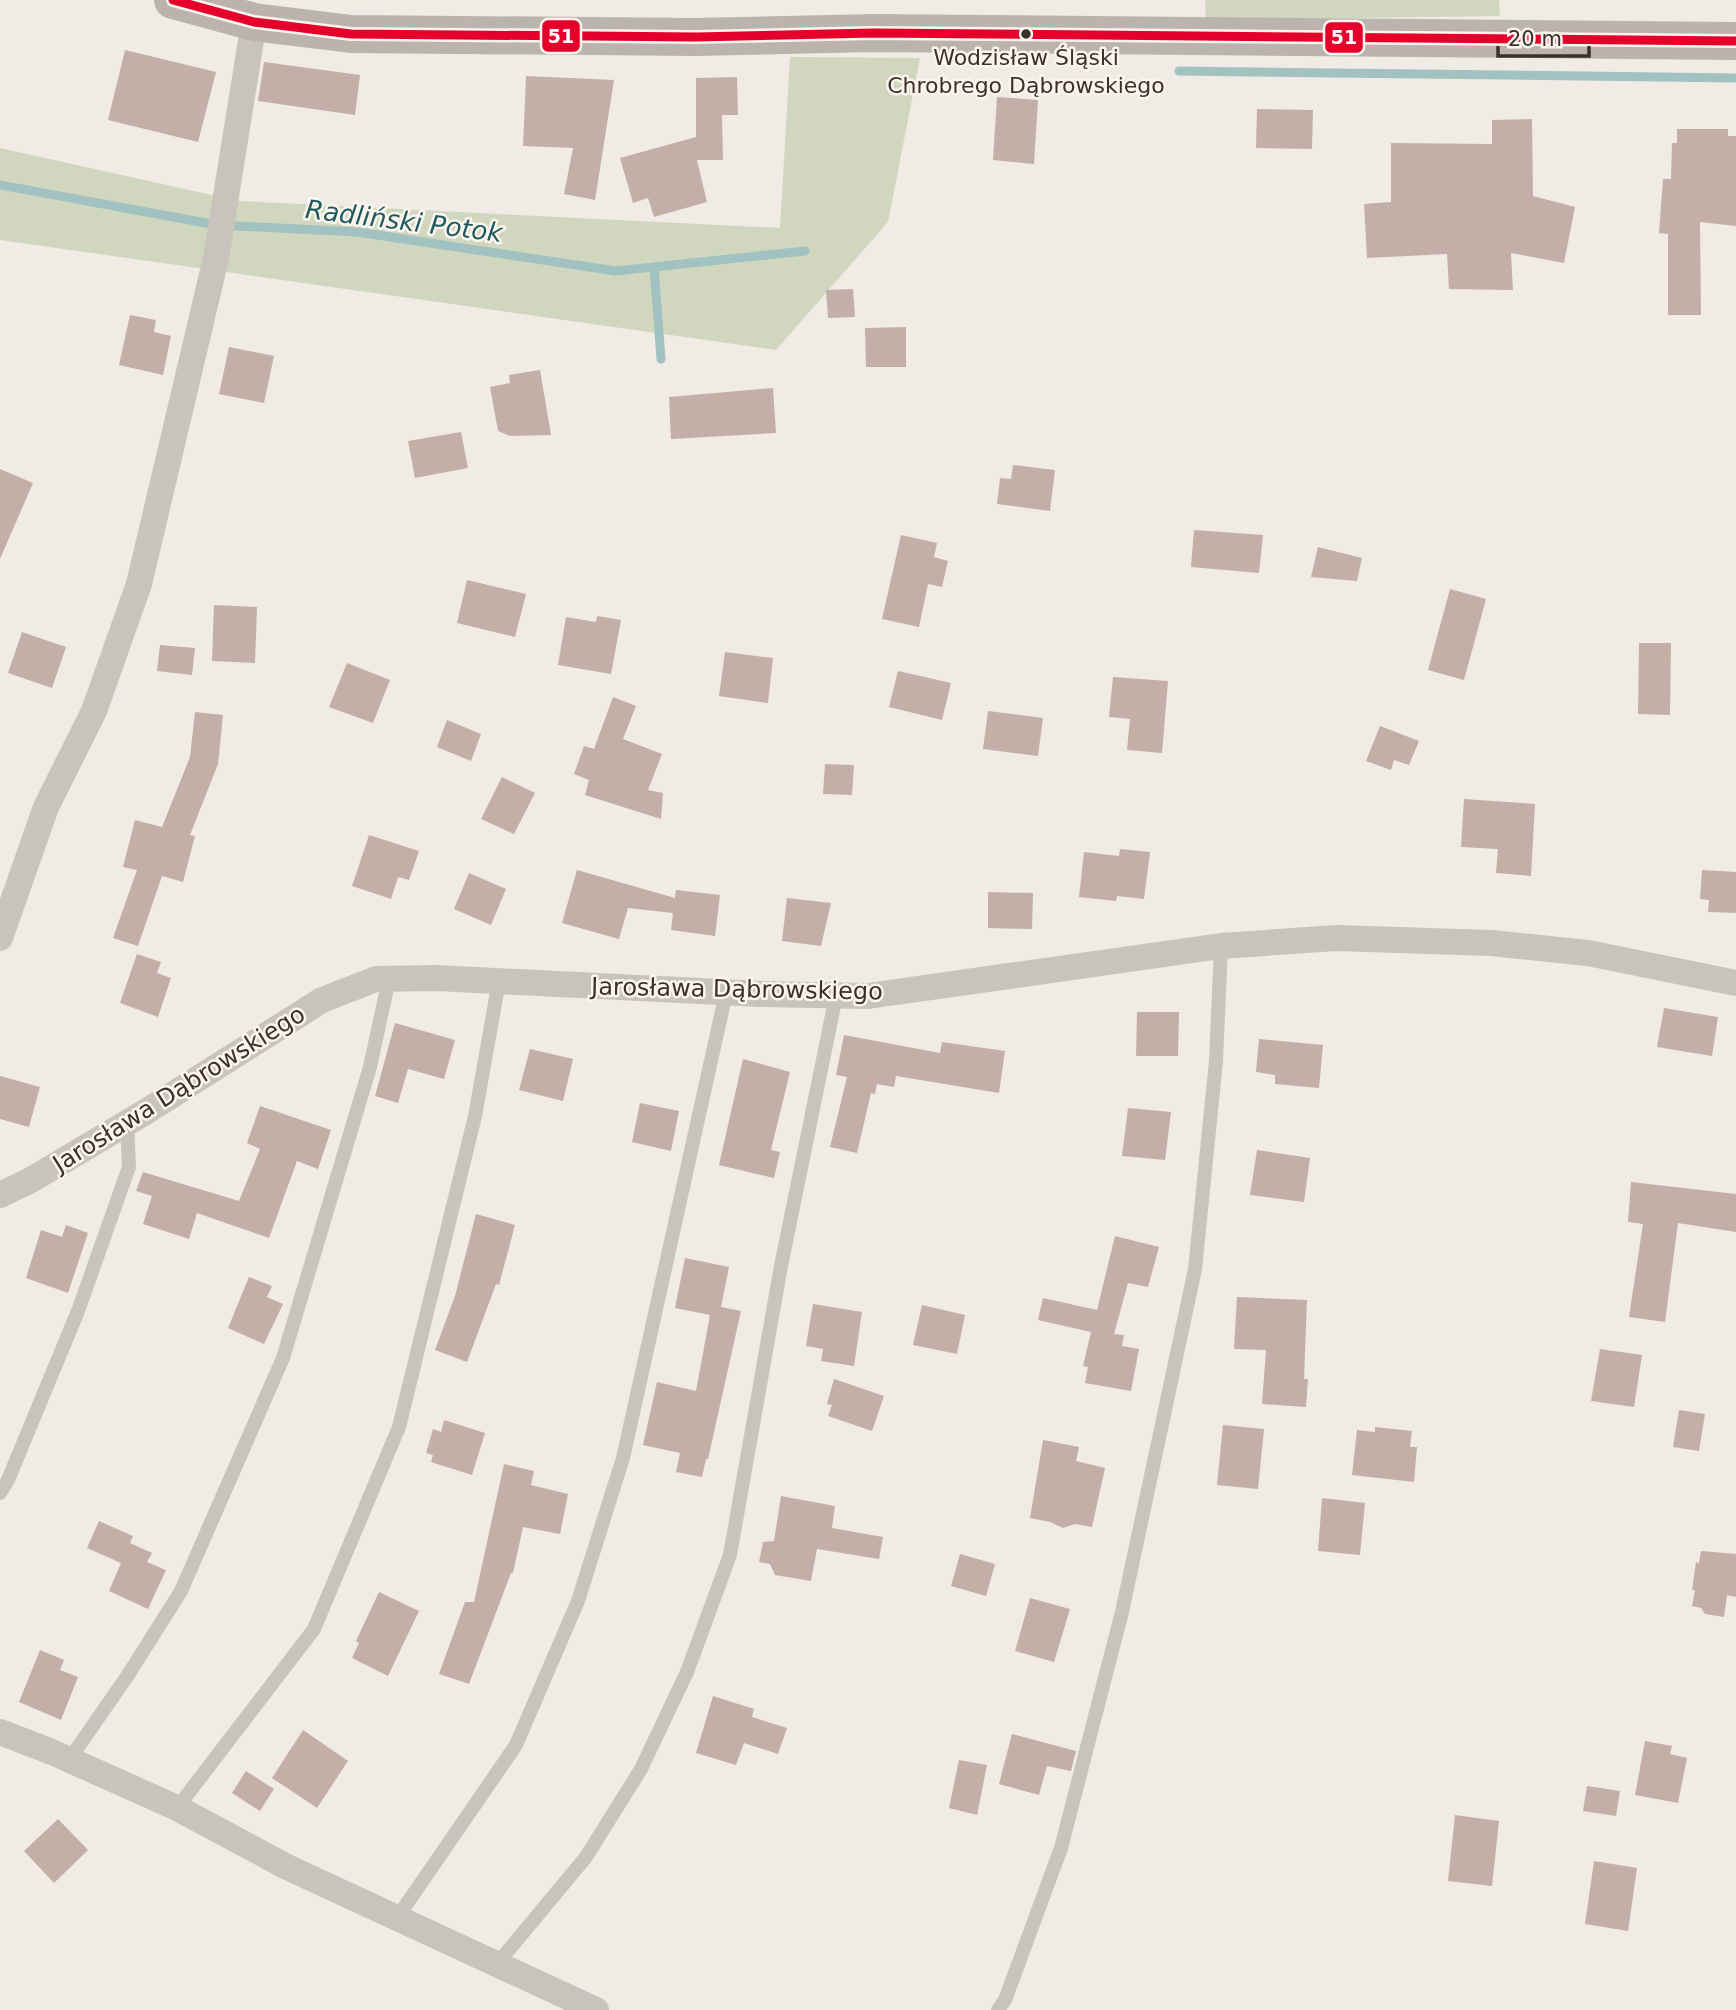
<svg xmlns="http://www.w3.org/2000/svg" width="1736" height="2010" viewBox="0 0 1736 2010" font-family="'DejaVu Sans',sans-serif">
	<style>
		.green { fill: #d1d6bf }
		.lines { fill: none; stroke-linecap: round; stroke-linejoin: round }
		.stream { stroke: #a1c2c1; stroke-width: 9 }
		.building { fill: #c3afa7 }
		.lane { stroke: #c9c3be; stroke-width: 14 }
		.street { stroke: #c9c3be; stroke-width: 26 }
		.secondary { stroke: #bab3ae; stroke-width: 38 }
		.bus-1-casing { stroke: #fbf5ee; stroke-width: 14 }
		.bus-1 { stroke: #e4002b; stroke-width: 9 }
		.bus-dot { fill: #3b302b; stroke: #fbf5ee; stroke-width: 2.5 }
		.labels { text-anchor: middle; dominant-baseline: central; stroke-width: 5; stroke-linejoin: round; paint-order: stroke }
		.bus-label { font-size: 22px; fill: #3b302b; stroke: #fbf5ee }
		.street-label { font-size: 24px; fill: #3b302b; stroke: #fbf5ee }
		.water-label { font-size: 26px; font-style: italic; fill: #1f5a5e; stroke: #fbf5ee }
		.line-badge { stroke: #fbf5ee; stroke-width: 2.5 }
		.badge-label { font-size: 19px; text-anchor: middle; font-weight: bold; fill: #fff }
	</style>
	<rect width="100%" height="100%" fill="#f0ebe5"/>
	<!-- green -->
	<g class="green">
		<path d="M1205,0H1499L1500,16L1206,20Z"/>
		<path d="M790,57L920,58L888,222L776,350L0,240V148L239,201L780,228Z"/>
	</g>
	<g class="lines">
		<!-- stream -->
		<g class="stream">
			<path d="M1179,71L1736,78"/>
			<path d="M0,185L217,225L357,232L616,271L805,251"/>
			<path d="M654,267L661,359"/>
		</g>
	</g>
	<!-- building -->
	<g class="building">
		<path d="M125,50L216,72L198,142L108,120Z"/>
		<path d="M264,62L360,75L355,115L258,101Z"/>
		<path d="M526,76L614,80L595,200L564,194L573,148L523,146Z"/>
		<path d="M737,77L738,115H722L723,160H697L707,202L654,217L648,198L633,203L620,158L696,137V78Z"/>
		<path d="M997,97L1038,100L1034,164L993,160Z"/>
		<path d="M1257,109L1313,110L1312,149L1256,148Z"/>
		<path d="M1532,119L1533,196L1575,207L1564,263L1511,253L1513,290L1449,289L1447,254L1367,258L1364,204L1391,202V143L1492,144V120Z"/>
		<path d="M1677,129H1728V136H1736V226L1700,222L1701,315H1668V234L1659,233L1663,179H1671L1672,143H1677Z"/>
		<path d="M853,289L855,317L828,318L826,290Z"/>
		<path d="M130,315L156,320L154,332L171,336L163,375L119,365Z"/>
		<path d="M906,327V367H866L865,328Z"/>
		<path d="M229,347L274,356L264,403L219,394Z"/>
		<path d="M540,370L551,435L510,436L498,431L490,387L510,383L509,375Z"/>
		<path d="M773,388L776,433L671,439L669,397Z"/>
		<path d="M461,432L468,468L415,478L408,441Z"/>
		<path d="M1013,465L1055,470L1050,511L997,504L1000,478L1011,479Z"/>
		<path d="M0,469L33,483L0,559Z"/>
		<path d="M1194,530L1263,535L1259,573L1191,567Z"/>
		<path d="M901,535L937,543L934,557L948,561L942,587L928,584L919,627L882,619Z"/>
		<path d="M1318,547L1362,558L1357,581L1311,577Z"/>
		<path d="M467,580L526,594L515,637L457,623Z"/>
		<path d="M1450,589L1486,599L1464,680L1428,670Z"/>
		<path d="M214,605L257,607L255,663L212,661Z"/>
		<path d="M597,616L621,620L611,674L558,665L566,617L596,622Z"/>
		<path d="M22,632L66,647L52,688L8,673Z"/>
		<path d="M1639,643H1671L1670,715L1638,714Z"/>
		<path d="M160,645L195,648L192,675L157,671Z"/>
		<path d="M725,652L773,658L768,703L719,696Z"/>
		<path d="M347,663L390,680L373,723L329,707Z"/>
		<path d="M898,671L951,683L942,720L889,707Z"/>
		<path d="M1113,677L1168,681L1162,753L1127,750L1130,719L1109,717Z"/>
		<path d="M613,697L636,706L623,739L662,754L648,790L663,793L661,819L585,795L589,780L574,774L584,746L594,749Z"/>
		<path d="M988,711L1043,718L1038,756L983,749Z"/>
		<path d="M195,712L223,715L218,764L190,835L195,836L183,882L162,876L138,946L113,938L137,870L123,867L135,820L162,827L190,757Z"/>
		<path d="M447,720L481,734L471,761L437,747Z"/>
		<path d="M1380,726L1419,741L1409,765L1394,760L1391,770L1366,761Z"/>
		<path d="M825,764L854,765L852,795L823,794Z"/>
		<path d="M502,777L535,793L514,834L481,819Z"/>
		<path d="M1464,799L1535,804L1531,876L1496,873L1498,849L1461,847Z"/>
		<path d="M369,835L419,851L409,880L398,877L391,899L352,886Z"/>
		<path d="M1120,849L1150,852L1144,899L1117,896L1116,901L1079,897L1084,852L1119,856Z"/>
		<path d="M577,870L675,898L676,890L720,895L715,936L671,930L673,913L628,908L619,939L562,923Z"/>
		<path d="M1702,870L1736,872V913L1708,912L1709,900L1700,899Z"/>
		<path d="M469,873L506,889L491,925L454,909Z"/>
		<path d="M988,892L1033,893L1032,929L988,928Z"/>
		<path d="M787,898L831,903L821,946L782,941Z"/>
		<path d="M137,954L161,962L157,973L171,978L158,1017L120,1003Z"/>
		<path d="M1664,1008L1718,1017L1712,1056L1657,1047Z"/>
		<path d="M1137,1012H1179L1178,1056H1136Z"/>
		<path d="M395,1023L455,1040L444,1079L408,1069L398,1103L375,1096Z"/>
		<path d="M844,1035L940,1053L942,1042L1005,1051L999,1093L896,1076L894,1087L877,1084L875,1094L871,1093L857,1153L830,1147L847,1077L836,1075Z"/>
		<path d="M1259,1039L1323,1045L1319,1088L1275,1084V1075L1256,1072Z"/>
		<path d="M530,1049L573,1059L563,1101L519,1090Z"/>
		<path d="M743,1059L790,1072L771,1150L780,1152L774,1178L719,1165Z"/>
		<path d="M0,1076L40,1087L29,1127L0,1119Z"/>
		<path d="M640,1103L679,1111L671,1151L632,1142Z"/>
		<path d="M260,1106L331,1130L318,1169L297,1161L269,1238L197,1213L189,1239L143,1224L152,1196L136,1191L143,1172L239,1201L260,1149L247,1143Z"/>
		<path d="M1128,1108L1171,1112L1165,1160L1122,1156Z"/>
		<path d="M1257,1150L1310,1158L1304,1202L1250,1195Z"/>
		<path d="M1631,1182L1736,1194V1232L1678,1223L1665,1322L1629,1317L1643,1224L1628,1222Z"/>
		<path d="M476,1214L515,1225L499,1285L496,1284L467,1362L435,1350L455,1296Z"/>
		<path d="M66,1225L88,1233L68,1293L26,1278L41,1230L62,1237Z"/>
		<path d="M1115,1236L1159,1247L1148,1287L1128,1283L1114,1334L1124,1335L1122,1346L1139,1349L1131,1391L1085,1383L1088,1367L1083,1366L1091,1332L1038,1320L1043,1298L1097,1310Z"/>
		<path d="M685,1258L729,1267L721,1307L741,1311L708,1459H706L702,1477L676,1472L680,1453L643,1445L657,1382L696,1391L710,1315L675,1308Z"/>
		<path d="M249,1277L272,1286L267,1297L283,1304L264,1344L228,1328Z"/>
		<path d="M1237,1297L1307,1300L1304,1379H1308L1306,1407L1262,1404L1266,1350L1234,1349Z"/>
		<path d="M813,1304L862,1312L854,1366L821,1361L823,1349L806,1346Z"/>
		<path d="M922,1305L965,1315L957,1354L913,1345Z"/>
		<path d="M1600,1349L1642,1355L1634,1407L1591,1401Z"/>
		<path d="M834,1379L884,1396L872,1431L828,1416L832,1405L827,1404Z"/>
		<path d="M1679,1410L1705,1414L1699,1451L1673,1447Z"/>
		<path d="M444,1420L485,1433L472,1475L431,1462L433,1455L426,1453L433,1429L441,1432Z"/>
		<path d="M1223,1425L1264,1429L1258,1489L1217,1485Z"/>
		<path d="M1375,1427L1412,1431L1410,1447H1417L1414,1482L1352,1475L1357,1430L1375,1432Z"/>
		<path d="M1043,1440L1079,1447L1076,1461L1105,1468L1092,1527L1075,1524L1063,1528L1050,1522L1030,1518Z"/>
		<path d="M504,1464L534,1471L531,1485L568,1494L560,1534L523,1527L513,1573H511L469,1684L439,1674L465,1602H474Z"/>
		<path d="M781,1496L835,1506L832,1528L883,1537L879,1559L817,1549L811,1581L775,1575L770,1564L759,1562L763,1542L774,1541Z"/>
		<path d="M1322,1498L1365,1503L1360,1555L1318,1551Z"/>
		<path d="M99,1521L133,1536L130,1543L152,1553L147,1562L166,1570L148,1609L109,1591L121,1563L87,1548Z"/>
		<path d="M1701,1551L1736,1554V1597L1727,1595L1724,1617L1705,1614L1701,1608L1692,1606L1695,1590H1692L1696,1562L1699,1563Z"/>
		<path d="M960,1554L995,1564L986,1596L951,1586Z"/>
		<path d="M379,1592L419,1611L388,1676L352,1658L359,1643L356,1641Z"/>
		<path d="M1030,1598L1070,1609L1054,1662L1015,1651Z"/>
		<path d="M40,1650L64,1660L60,1670L78,1677L61,1720L19,1702Z"/>
		<path d="M713,1696L754,1709L752,1717L787,1728L778,1754L744,1743L736,1765L696,1753Z"/>
		<path d="M303,1730L348,1761L317,1808L272,1778Z"/>
		<path d="M1012,1734L1076,1751L1071,1771L1047,1766L1039,1795L999,1784Z"/>
		<path d="M1645,1741L1672,1746L1670,1754L1687,1758L1678,1803L1635,1795Z"/>
		<path d="M959,1760L987,1765L977,1815L949,1808Z"/>
		<path d="M246,1771L274,1789L260,1811L232,1793Z"/>
		<path d="M1587,1786L1620,1791L1616,1816L1583,1811Z"/>
		<path d="M1455,1815L1499,1821L1492,1886L1448,1881Z"/>
		<path d="M58,1819L88,1850L54,1883L24,1851Z"/>
		<path d="M1594,1861L1637,1868L1628,1931L1585,1924Z"/>
	</g>
	<g class="lines">
		<!-- lane -->
		<g class="lane">
			<path d="M0,1493L8,1480L78,1311L129,1167L127,1123"/>
			<path d="M69,1760L128,1675L181,1591L283,1358L370,1067L389,979"/>
			<path d="M177,1808L314,1629L399,1427L475,1116L499,981"/>
			<path d="M397,1918L516,1745L578,1601L623,1458L726,993"/>
			<path d="M497,1964L586,1857L641,1769L687,1672L730,1555L781,1266L836,996"/>
			<path d="M998,2010L1005,2000L1061,1848L1122,1612L1195,1269L1216,1061L1221,946"/>
		</g>
		<!-- street -->
		<g class="street">
			<path d="M0,938L46,807L94,711L139,584L216,258L254,22"/>
			<path d="M0,1195L31,1180L147,1111L322,1000L376,979L436,978L760,994L868,996L1221,946L1336,938L1491,943L1588,953L1736,983"/>
			<path d="M0,1732L52,1752L177,1808L287,1867L596,2010"/>
		</g>
		<!-- secondary -->
		<path class="secondary" d="M173,0L254,22L351,34L696,37L873,33L1736,41"/>
		<defs>
			<path id="bus-1" d="M173,0L254,22L351,34L696,37L873,33L1736,41"/>
		</defs>
		<!-- bus-1 casing -->
		<use href="#bus-1" class="bus-1-casing"/>
		<!-- bus-1 -->
		<use href="#bus-1" class="bus-1"/>
	</g>
	<!-- markers -->
	<circle class="bus-dot" cx="1026" cy="34" r="6"/>
	<g class="labels">
		<!-- bus labels -->
		<g class="bus-label">
			<text x="1026" y="57">Wodzisław Śląski<tspan x="1026" dy="28">Chrobrego Dąbrowskiego</tspan></text>
		</g>
		<!-- street labels -->
		<g class="street-label">
			<text transform="translate(737 989) rotate(1)">Jarosława Dąbrowskiego</text>
			<text transform="translate(179 1089) rotate(-32)">Jarosława Dąbrowskiego</text>
		</g>
		<!-- water labels -->
		<g class="water-label">
			<text transform="translate(404 221) rotate(7)">Radliński Potok</text>
		</g>
	</g>
	<g class="line-badge">
		<rect x="541" y="19" width="40" height="34" rx="7" fill="#e4002b"/>
		<rect x="1324" y="21" width="40" height="33" rx="7" fill="#e4002b"/>
	</g>
	<g class="badge-label">
		<text x="561" y="43">51</text>
		<text x="1344" y="44">51</text>
	</g>
	<!-- scale -->
	<path d="M1498 46v10h91v-10" fill="none" stroke="#3b302b" stroke-width="3.5"/>
	<text x="1508" y="46" font-size="21" fill="#3b302b" stroke="#fbf5ee" stroke-width="5" paint-order="stroke">20 m</text>
</svg>
